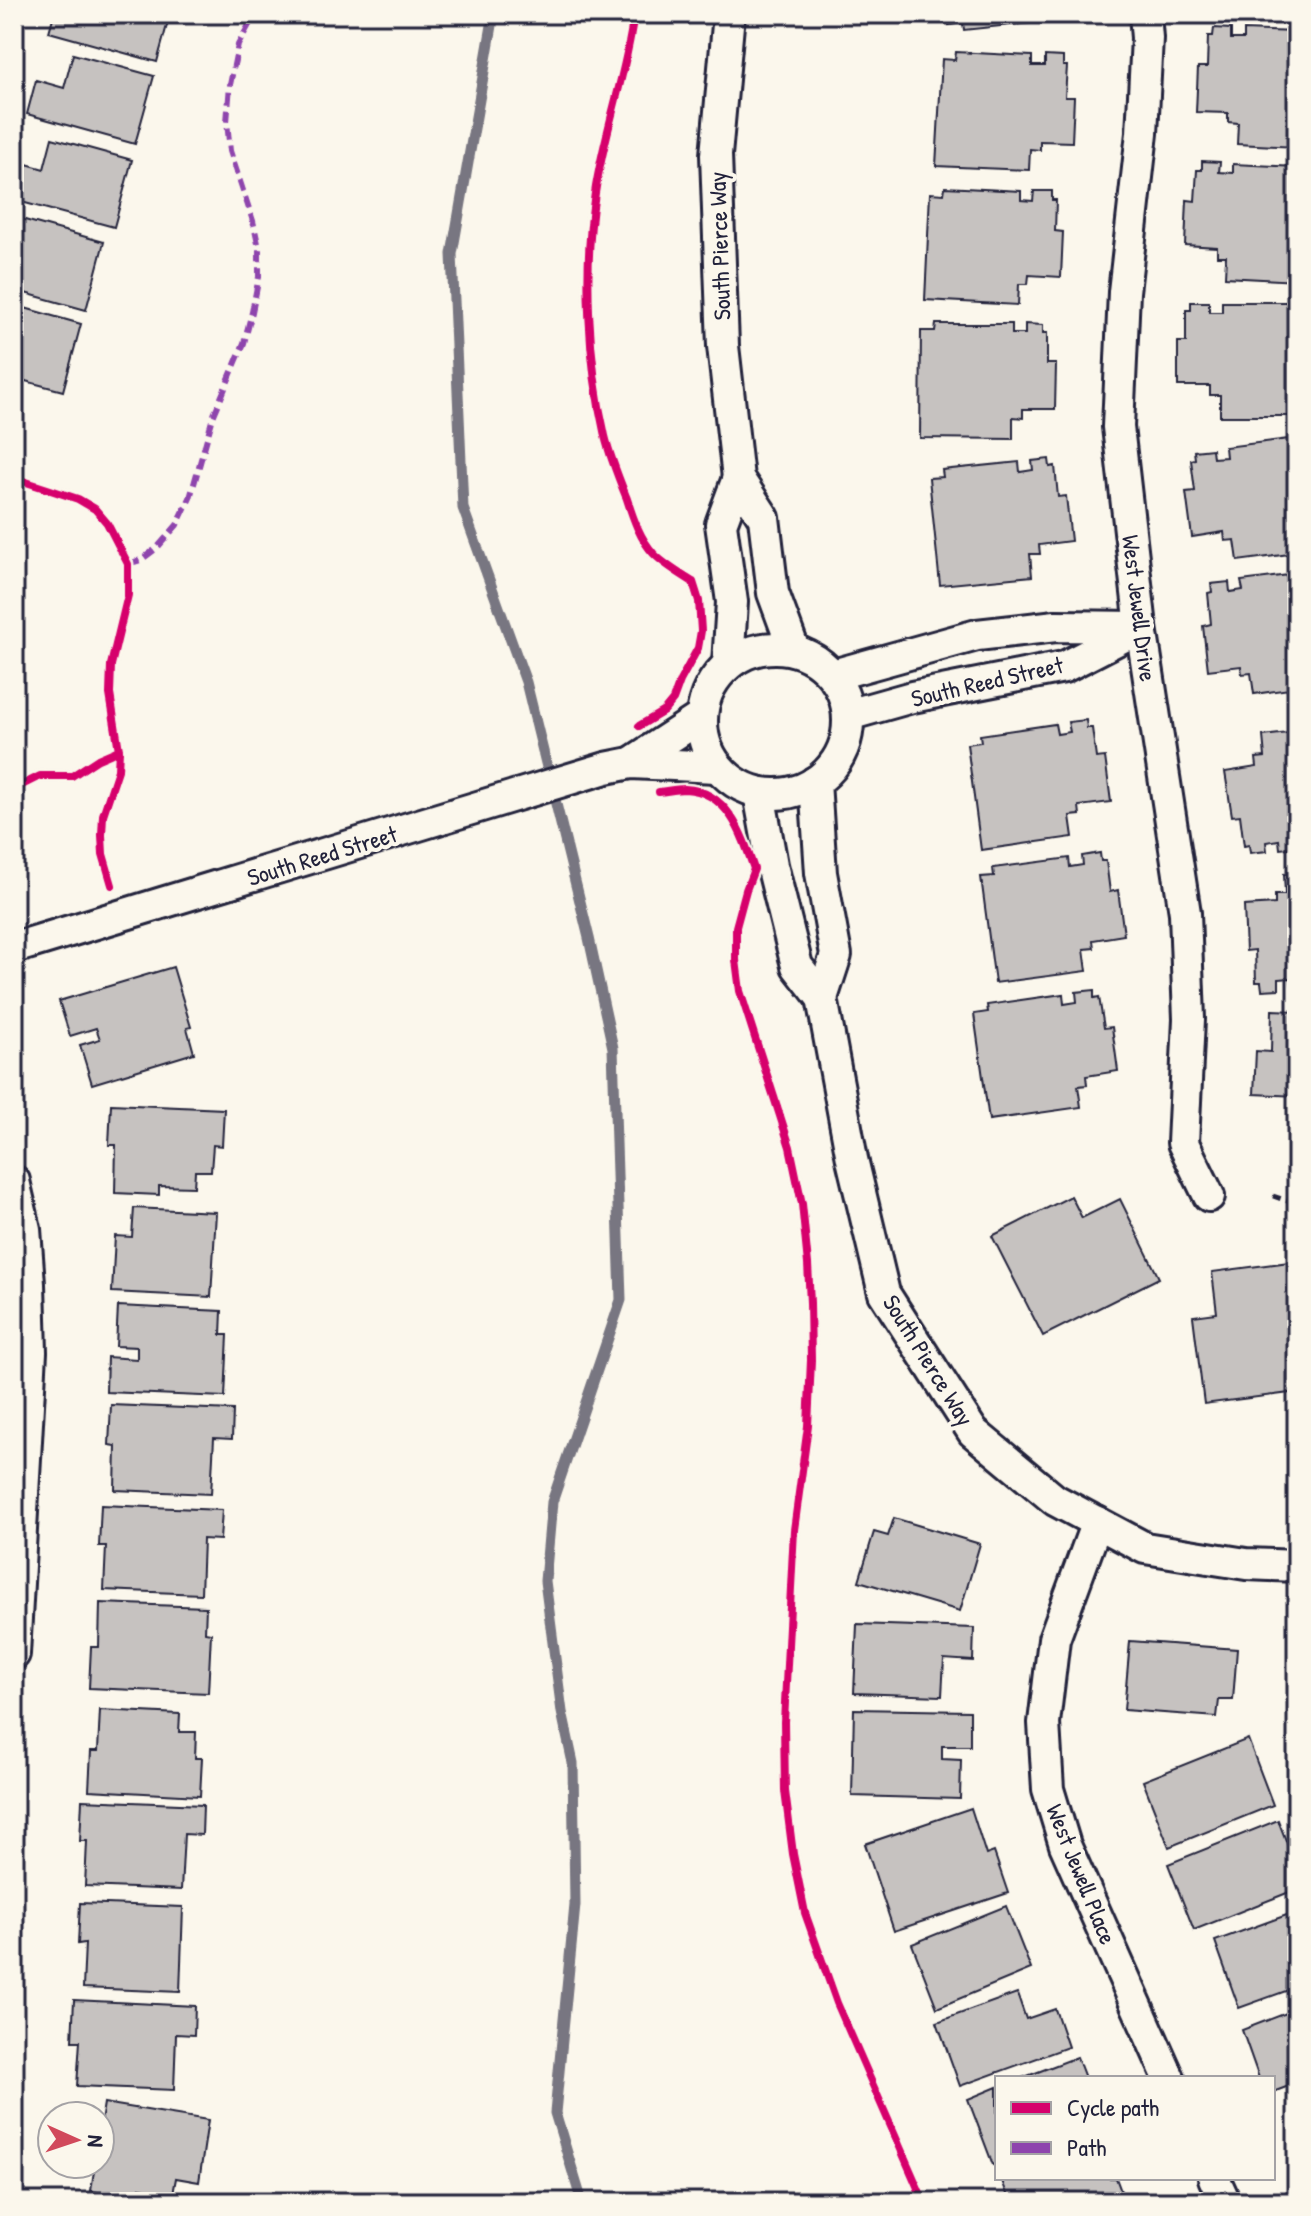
<svg xmlns="http://www.w3.org/2000/svg" width="1311" height="2216" viewBox="0 0 1311 2216" font-family="'Patrick Hand',sans-serif">
	<style>
		.lines { fill: none; stroke-linecap: round; stroke-linejoin: round }
		.stream { stroke: #787681; stroke-width: 11 }
		.building { fill: #c6c2c0; stroke: #22223b; stroke-width: 2 }
		.minor-casing { stroke: #22223b; stroke-width: 36 }
		.path { stroke: #22223b; stroke-width: 5; stroke-dasharray: 8 6; stroke-linecap: butt }
		.minor { stroke: #fbf7ec; stroke-width: 30 }
		.quiet { stroke: #8e44ad; stroke-width: 6; stroke-dasharray: 12 6; stroke-linecap: butt }
		.cycleway-casing { stroke: #fbf7ec; stroke-width: 13 }
		.cycleway { stroke: #d6006c; stroke-width: 8 }
		.labels { text-anchor: middle; dominant-baseline: central; stroke-width: 8; stroke-linejoin: round; paint-order: stroke }
		.street-label { font-size: 24px; fill: #22223b; stroke: #fbf7ec }
	</style>
	<rect width="100%" height="100%" fill="#fbf7ec"/>
	<filter id="ink" filterUnits="userSpaceOnUse"><feTurbulence type="fractalNoise" baseFrequency=".0125" numOctaves="2"/><feDisplacementMap in="SourceGraphic" scale="16" xChannelSelector="R" yChannelSelector="G"/><feConvolveMatrix kernelMatrix="1 2 1 2 8 2 1 2 1" color-interpolation-filters="sRGB"/></filter>
	<g filter="url(#ink)">
		<g class="lines">
			<!-- stream -->
			<path class="stream" d="M494,14L452,254L463,508L526,682L589,938L613,1048L621,1300L552,1502L545,1581L562,1712L573,1763L575,1905L555,2113L582,2202"/>
		</g>
		<!-- building -->
		<g class="building">
			<path d="M54,14H170L157,62L49,32Z"/>
			<path d="M948,14H1039L1040,22L964,30L963,23L949,25Z"/>
			<path d="M1052,14H1070L1071,19L1053,21Z"/>
			<path d="M1214,28L1231,29V39H1244V30L1297,32V147L1237,144L1238,123L1228,122V113L1196,112L1198,67H1207L1208,36H1213Z"/>
			<path d="M956,52L1032,56V66H1045V56L1063,57V66H1067L1065,97H1074L1072,142L1040,141V150L1030,149L1029,170L936,166L942,59L955,60Z"/>
			<path d="M73,54L154,76L135,144L27,114L36,80L64,88Z"/>
			<path d="M52,138L132,160L114,227L14,200L16,161L44,169Z"/>
			<path d="M1202,161L1220,162L1219,172L1233,173V164L1297,167V281L1225,277L1226,256H1217V247L1185,245L1187,200L1195,201L1197,170H1202Z"/>
			<path d="M945,187L1021,191V200L1033,201L1034,191H1052V200H1056L1055,231L1063,232L1061,277L1029,275L1028,284H1019L1018,305L925,300L930,193L944,194Z"/>
			<path d="M14,217L104,242L86,310L14,290Z"/>
			<path d="M1191,302H1209V312H1222V302H1297V416H1220V395H1210V386H1178V342H1186V310H1191Z"/>
			<path d="M14,305L81,324L63,391L14,378Z"/>
			<path d="M936,324H1012V334H1025V324L1043,325V333H1047V364H1056L1055,409H1023V418L1013,417V439L920,438L921,331H935Z"/>
			<path d="M1297,438V553L1238,561L1235,540L1225,541L1224,532L1192,537L1186,492L1195,491L1191,460L1195,459L1194,451L1212,449L1213,458L1226,457L1225,447Z"/>
			<path d="M1049,459L1050,467L1055,466L1058,497L1066,496L1071,541L1039,545L1040,554H1030L1032,576L940,585L929,478L943,477L942,470L1019,462L1020,472L1033,470L1032,461Z"/>
			<path d="M1297,574V688L1254,694L1251,673L1242,674L1241,666L1208,670L1203,626L1211,624L1208,593L1212,592L1211,584L1229,582L1230,592L1243,590L1241,581Z"/>
			<path d="M1086,720L1087,728H1092L1096,758L1105,757L1111,802L1079,806L1080,815L1070,816L1073,837L981,850L967,744L981,742L980,735L1055,724L1057,734L1070,732L1068,722Z"/>
			<path d="M1297,732V847L1280,849L1279,840L1266,842L1267,851L1250,853L1249,845L1244,846L1240,815L1232,816L1225,772L1257,767L1256,758L1265,757L1263,736Z"/>
			<path d="M1100,853L1101,861H1106L1110,892L1118,890L1124,935L1093,940L1094,948L1084,949L1087,971L995,983L981,877L994,876L993,868L1069,858L1070,867L1083,865L1082,856Z"/>
			<path d="M1297,873V987H1292L1291,978L1279,979V989L1262,990L1261,982H1256L1255,950L1246,951L1244,906L1275,904V895H1285L1284,874Z"/>
			<path d="M173,967L191,1027L187,1028L194,1053L92,1084L80,1045L100,1039L96,1028L70,1036L59,1001Z"/>
			<path d="M1094,990V998L1099,997L1104,1028L1112,1027L1118,1071L1086,1076L1087,1085L1078,1086L1081,1107L989,1120L974,1014L988,1012L987,1005L1063,994L1064,1004L1077,1002L1076,992Z"/>
			<path d="M1272,1010L1297,1011V1096L1254,1094L1256,1051L1271,1052Z"/>
			<path d="M111,1104L224,1109L222,1146L213,1145L211,1171H195L194,1187L159,1186V1195L115,1193L116,1145H109Z"/>
			<path d="M1071,1196L1082,1218L1120,1199L1159,1278L1043,1336L992,1236Z"/>
			<path d="M134,1208L216,1212L211,1297L112,1292L115,1236L132,1237Z"/>
			<path d="M1297,1261V1392L1204,1404L1193,1316L1217,1313L1212,1272Z"/>
			<path d="M118,1306L222,1311L221,1335H228L225,1397L106,1392L107,1357L137,1359V1347L116,1346Z"/>
			<path d="M111,1405L233,1410L232,1439L214,1438L211,1494L115,1490L116,1446L109,1445Z"/>
			<path d="M101,1505L222,1510L220,1540L203,1539L201,1594L104,1590L106,1546H99Z"/>
			<path d="M894,1518L980,1544L960,1611L859,1581L874,1532L888,1536Z"/>
			<path d="M100,1603L206,1607L205,1632L211,1633L208,1693L89,1688L91,1647H99Z"/>
			<path d="M857,1624L974,1628L973,1661L944,1659L942,1696L854,1693Z"/>
			<path d="M1130,1641L1237,1649L1233,1700H1219L1217,1717L1124,1710Z"/>
			<path d="M854,1709L970,1711V1746H942V1759L961,1760L960,1799L852,1796Z"/>
			<path d="M100,1710L180,1714L179,1732H196L195,1758H202L200,1796L89,1790L91,1751H98Z"/>
			<path d="M1248,1739L1273,1805L1169,1847L1143,1781Z"/>
			<path d="M82,1800L203,1805L202,1835L184,1834L181,1890L85,1886L87,1841H80Z"/>
			<path d="M971,1808L986,1855L994,1852L1008,1893L894,1931L865,1844Z"/>
			<path d="M1278,1820L1297,1869V1889L1194,1930L1168,1864Z"/>
			<path d="M80,1903L183,1907L180,1992L83,1988L85,1943L78,1944Z"/>
			<path d="M1006,1906L1031,1969L937,2008L912,1944Z"/>
			<path d="M1295,1912L1297,1917V1987L1239,2008L1215,1941Z"/>
			<path d="M1017,1993L1026,2019L1055,2009L1068,2047L960,2086L937,2022Z"/>
			<path d="M74,2000L195,2006L194,2035L176,2034L174,2090L77,2086L80,2041H72Z"/>
			<path d="M1297,2009V2083L1273,2092V2078H1259L1242,2030Z"/>
			<path d="M1077,2057L1085,2078H1022Z"/>
			<path d="M997,2087V2164L993,2165L968,2099Z"/>
			<path d="M104,2103L208,2120L199,2182L176,2178L173,2194L140,2188L139,2198L91,2191L95,2164H100V2128Z"/>
			<path d="M1001,2178H1116L1125,2202H1010Z"/>
		</g>
		<g class="lines">
			<defs>
				<g id="minor">
					<path d="M729,14L716,155L723,346L738,478L764,518L773,593L794,650"/>
					<path d="M1145,14L1147,38L1142,133L1124,292L1118,427L1141,627L1185,913L1189,1019L1183,1143L1209,1196"/>
					<circle cx="775" cy="721" r="73"/>
					<path d="M728,664L732,602L721,524L738,478"/>
					<path d="M833,675L977,635L1056,626L1141,627"/>
					<path d="M848,715L912,697L1064,667L1136,630"/>
					<path d="M631,763L701,717"/>
					<path d="M815,782L821,873L836,955L822,998"/>
					<path d="M759,793L772,865L797,966L822,998L852,1159L884,1293L973,1432L1055,1500L1145,1548L1246,1564L1297,1566"/>
					<path d="M14,948L606,768L631,763L717,767"/>
					<path d="M14,1181L25,1229L29,1284L31,1352L14,1654"/>
					<path d="M1097,1522L1054,1639L1044,1723L1048,1789L1065,1845L1169,2078"/>
					<path d="M1214,2178L1225,2202"/>
				</g>
			</defs>
			<!-- minor casing -->
			<use href="#minor" class="minor-casing"/>
			<!-- path -->
			<path class="path" d="M1273,1196L1297,1204"/>
			<!-- minor -->
			<use href="#minor" class="minor"/>
			<!-- quiet -->
			<path class="quiet" d="M128,564L141,560L157,548L177,525L190,498L213,417L244,343L252,312L259,277V248L253,221L230,151L227,122L230,85L238,45L255,14"/>
			<defs>
				<g id="cycleway">
					<path d="M634,14C626,75 604,132 595,193C583,268 588,362 605,436C610,457 619,479 627,499C633,518 640,539 654,554C665,565 680,574 693,582L699,601L701,631L698,648L680,681L673,700L664,711L639,726"/>
					<path d="M14,478L78,499L95,509L107,523L128,564V595L111,665L110,694L119,750L118,770L103,815L102,835L103,854L112,885"/>
					<path d="M14,792L22,785L40,776H72L98,759L119,750"/>
					<path d="M659,792C668,791 676,789 685,789C728,791 742,834 754,869L746,890L736,927V960L740,991L790,1147L802,1204L808,1264L810,1303L811,1360L808,1426L794,1530L784,1722L785,1791L793,1854L805,1913L837,2003L924,2202"/>
				</g>
			</defs>
			<!-- cycleway casing -->
			<use href="#cycleway" class="cycleway-casing"/>
			<!-- cycleway -->
			<use href="#cycleway" class="cycleway"/>
		</g>
	</g>
	<g class="labels">
		<!-- street labels -->
		<g class="street-label">
			<text transform="translate(719 246) rotate(-92)">South Pierce Way</text>
			<text transform="translate(1140 608) rotate(83)">West Jewell Drive</text>
			<text transform="translate(987 681) rotate(-13)">South Reed Street</text>
			<text transform="translate(322 855) rotate(-17)">South Reed Street</text>
			<text transform="translate(929 1360) rotate(58)">South Pierce Way</text>
			<text transform="translate(1082 1874) rotate(68)">West Jewell Place</text>
		</g>
	</g>
	<!-- margin -->
	<rect width="1311" height="2216" fill="none" stroke="#fbf7ec" stroke-width="48"/>
	<rect x="24" y="24" width="1263" height="2168" fill="none" stroke="#22223b" stroke-width="3" filter="url(#ink)"/>
	<!-- legend -->
	<rect x="995" y="2076" width="280" height="104" fill="#fbf7ec" stroke="#a4a2a5" stroke-width="2"/>
	<rect x="1011" y="2102" width="40" height="12" fill="#d6006c" stroke="#a4a2a5" stroke-width="2"/>
	<text x="1067" y="2116" font-size="24" fill="#22223b">Cycle path</text>
	<rect x="1011" y="2142" width="40" height="12" fill="#8e44ad" stroke="#a4a2a5" stroke-width="2"/>
	<text x="1067" y="2156" font-size="24" fill="#22223b">Path</text>
	<!-- north arrow -->
	<g transform="translate(76 2140) rotate(93)"><circle r="38" fill="#fbf7ec" stroke="#a4a2a5" stroke-width="2"/>
	<path d="M0-6L14 30L0 20L-14 30Z" fill="#d1495b"/>
	<text y="-12" font-size="22" font-weight="bold" text-anchor="middle" fill="#22223b">N</text>
	</g>
</svg>
